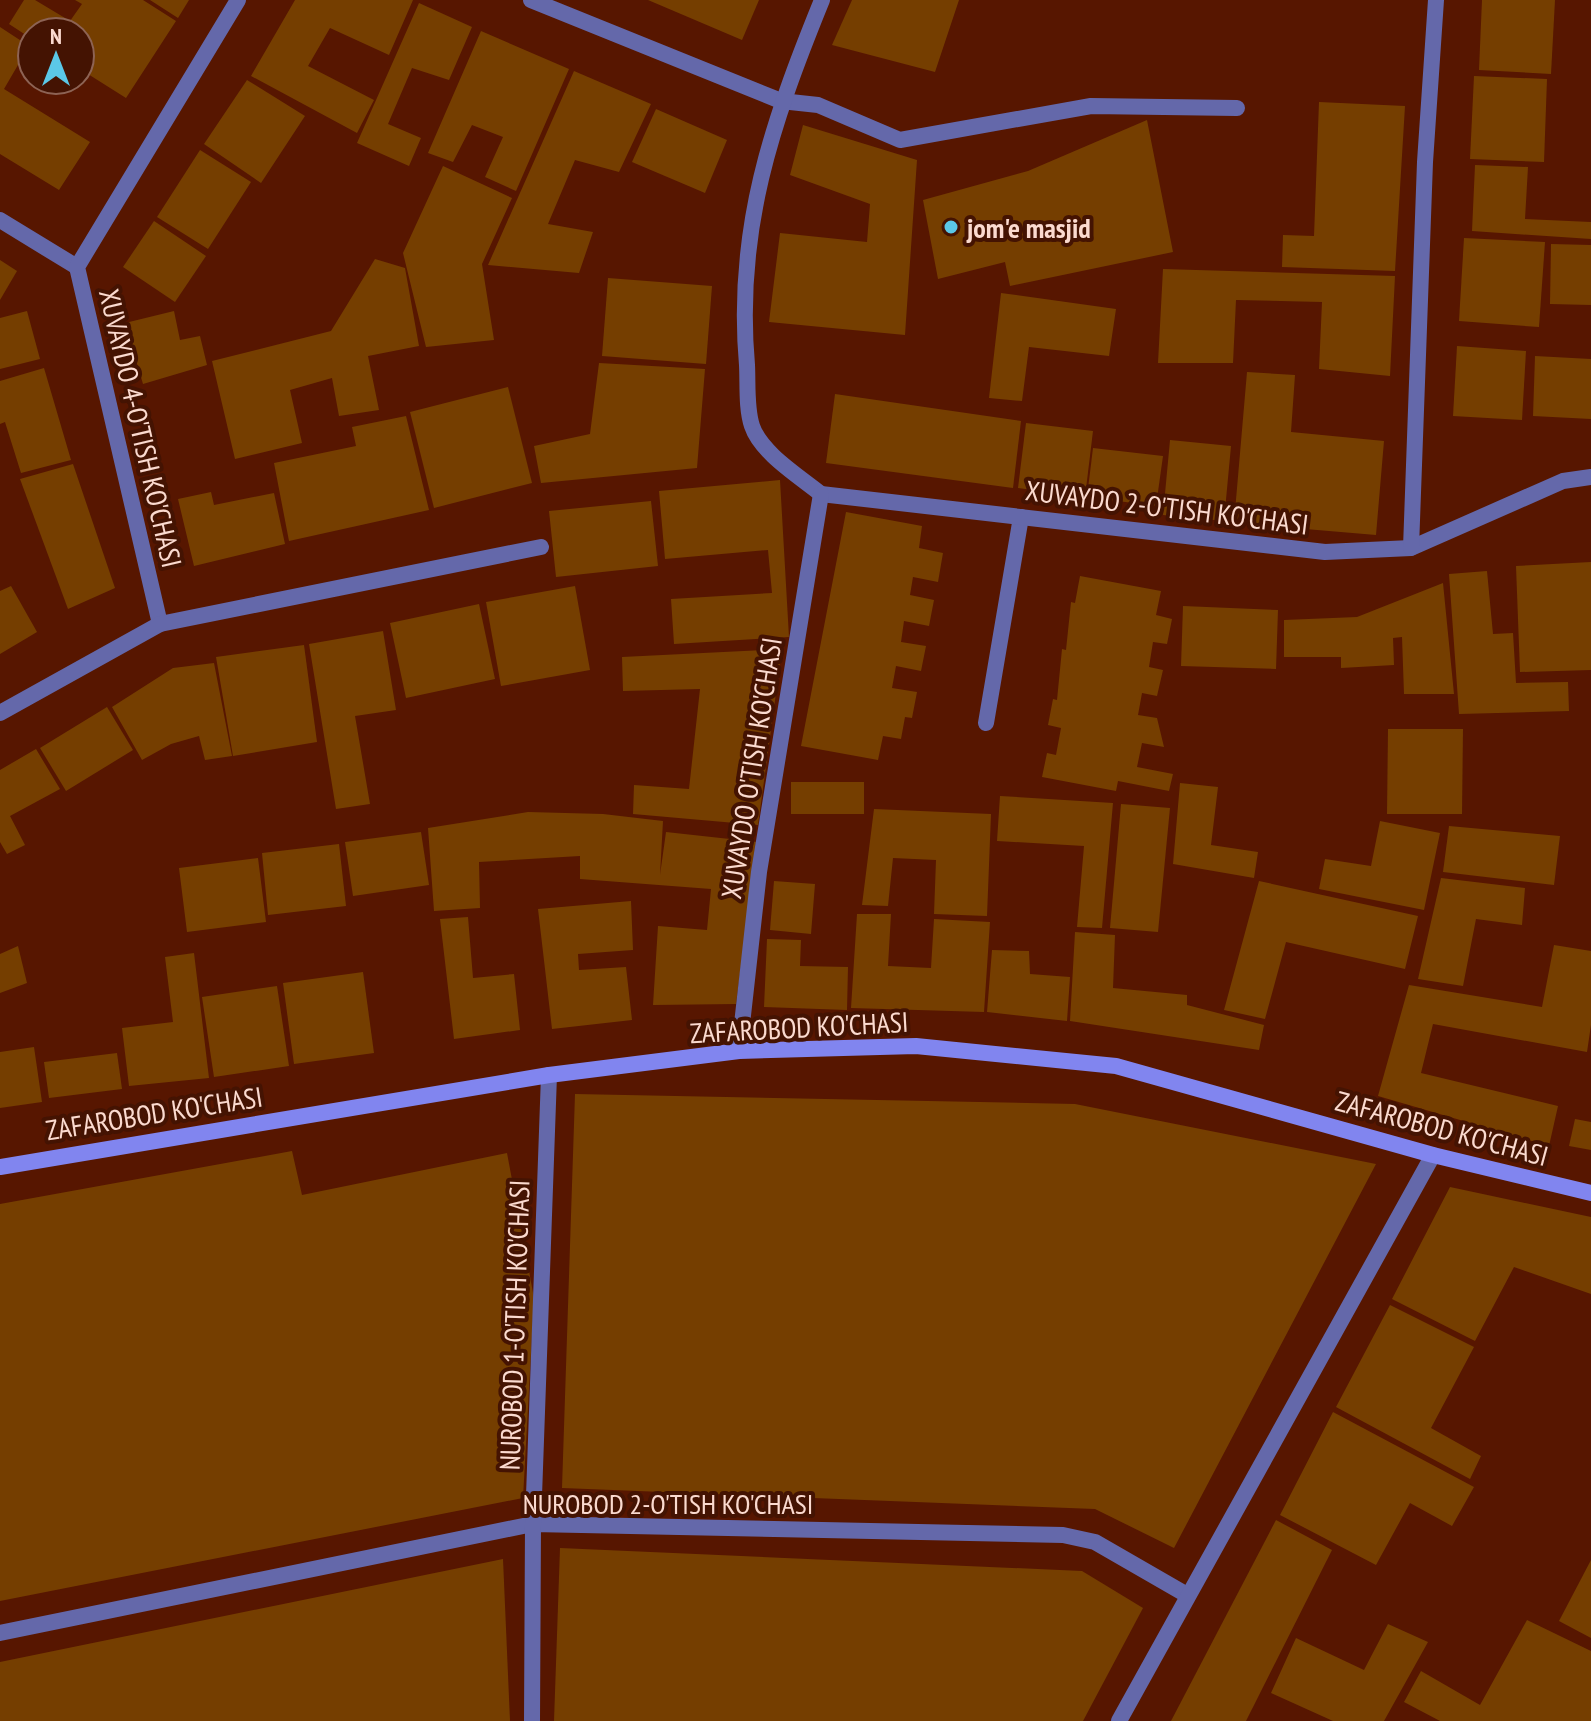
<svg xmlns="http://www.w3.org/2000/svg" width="1591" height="1721" viewBox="0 0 1591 1721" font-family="'PT Sans Narrow',sans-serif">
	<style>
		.building { fill: #753e00 }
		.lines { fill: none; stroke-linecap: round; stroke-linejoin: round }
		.lane { stroke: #6468aa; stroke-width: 16 }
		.street { stroke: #6468aa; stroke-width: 16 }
		.secondary { stroke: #8185ef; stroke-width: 16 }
		.poi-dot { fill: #5bc8e7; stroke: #441302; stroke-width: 3 }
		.labels { text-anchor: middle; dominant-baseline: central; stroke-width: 8; stroke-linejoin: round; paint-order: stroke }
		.poi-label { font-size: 28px; font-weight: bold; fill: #fbdacf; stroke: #441302; text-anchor: start }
		.street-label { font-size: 28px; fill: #fbdacf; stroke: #441302 }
	</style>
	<rect width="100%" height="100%" fill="#571600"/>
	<!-- building -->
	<g class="building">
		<path d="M24,0H35L70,21L82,4L75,0H143L176,21L126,98L80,69V32H32V39L9,24Z"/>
		<path d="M150,0H189L178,18Z"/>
		<path d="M295,0H413L389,55L330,28L308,66L374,100L357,133L251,76Z"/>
		<path d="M648,0H759L742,40Z"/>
		<path d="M852,0H959L935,72L832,45Z"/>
		<path d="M1482,0H1555L1551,74L1479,70Z"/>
		<path d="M419,3L472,27L449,80L412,68L388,124L421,138L409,166L357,143Z"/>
		<path d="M0,27L29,46L4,89L90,142L59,190L0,154Z"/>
		<path d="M481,31L569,69L516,191L485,177L503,137L472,125L453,162L428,153Z"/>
		<path d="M574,71L651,104L619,172L575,160L548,224L593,232L579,273L488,265Z"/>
		<path d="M1474,76L1547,79L1544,162L1470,159Z"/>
		<path d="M247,80L305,116L261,183L204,144Z"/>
		<path d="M1319,102L1405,106L1395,271L1282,267L1283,235L1314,236Z"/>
		<path d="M656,109L727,140L705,193L632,162Z"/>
		<path d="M1147,120L1173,252L1010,286L1005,262L938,279L923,200L1028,171Z"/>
		<path d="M803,125L917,160L905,335L769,322L780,233L867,242L870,204L790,175Z"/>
		<path d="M200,150L251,182L208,249L157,217Z"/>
		<path d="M1475,165L1528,167L1525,219L1591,222V239L1472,231Z"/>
		<path d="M443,166L512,198L482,264L494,340L426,347L403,253Z"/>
		<path d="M154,221L206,256L175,302L123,267Z"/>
		<path d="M1464,238L1545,242L1539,327L1459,321Z"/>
		<path d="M1551,244L1591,245V305L1550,304Z"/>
		<path d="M375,259L405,268L419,346L368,356L379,410L339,416L332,378L290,390L302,443L235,459L212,361L331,331Z"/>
		<path d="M0,260L17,271L0,300Z"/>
		<path d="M1163,269L1395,276L1390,376L1319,369L1322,302L1236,300L1233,363H1158Z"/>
		<path d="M608,278L712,286L706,364L602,356Z"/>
		<path d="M1001,293L1116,309L1109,356L1029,347L1022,401L989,398Z"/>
		<path d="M27,311L40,359L0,369V318Z"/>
		<path d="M174,311L180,340L200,336L207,365L143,384L125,323Z"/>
		<path d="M1457,346L1526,351L1522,420L1453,416Z"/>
		<path d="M1535,356L1591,359V419L1533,416Z"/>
		<path d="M599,363L705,369L697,468L541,483L534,446L590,434Z"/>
		<path d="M44,368L71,460L21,473L5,422L0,424V381Z"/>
		<path d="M1247,372L1295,375L1291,432L1384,441L1376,535L1234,523Z"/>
		<path d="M508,387L532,483L434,508L410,412Z"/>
		<path d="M835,394L1021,421L1013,488L826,463Z"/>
		<path d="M406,416L429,510L289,541L274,463L356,446L352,427Z"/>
		<path d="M1026,423L1093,431L1085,497L1018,488Z"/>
		<path d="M1170,440L1231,446L1224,521L1163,515Z"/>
		<path d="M1093,448L1163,456L1156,506L1087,497Z"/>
		<path d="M73,464L115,588L68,609L20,479Z"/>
		<path d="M780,480L789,637L674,644L671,599L772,593L768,550L665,559L659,491Z"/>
		<path d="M211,492L214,505L274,493L285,544L194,566L178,499Z"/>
		<path d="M651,501L658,566L556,577L549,511Z"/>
		<path d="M846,512L922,526L919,548L943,553L938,582L913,577L910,595L934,600L929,626L904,621L901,642L926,646L921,671L896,666L892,688L917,692L912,718L905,717L901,739L883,736L878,760L801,746Z"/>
		<path d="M1591,562V670L1520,672L1516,566Z"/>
		<path d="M1487,571L1493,634L1513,633L1516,683L1568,682L1569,711L1459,714L1449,574Z"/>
		<path d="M1080,576L1161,591L1156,615L1172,619L1167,644L1153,642L1149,667L1163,670L1157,696L1142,693L1138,715L1157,718L1164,747L1142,743L1137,767L1173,774L1169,791L1118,781L1116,791L1042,777L1047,753L1056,755L1061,728L1048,725L1053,699L1057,700L1062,649L1066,650L1071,602L1075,603Z"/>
		<path d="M1443,583L1454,694H1404L1402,637L1393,638L1394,665L1341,668V657H1284V620L1357,617Z"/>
		<path d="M11,586L37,632L0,654V591Z"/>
		<path d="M575,586L590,670L501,686L486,602Z"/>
		<path d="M479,604L495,679L406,698L390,623Z"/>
		<path d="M1183,606L1278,610L1276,669L1181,666Z"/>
		<path d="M383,631L396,710L355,716L370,804L336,809L309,644Z"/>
		<path d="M304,645L317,742L233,756L216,657Z"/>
		<path d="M782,649L758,825L633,814L634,785L689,789L700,689L623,691L622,657Z"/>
		<path d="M214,663L232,756L205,760L199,736L171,744L142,760L112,707L173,668Z"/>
		<path d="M107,707L133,750L66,791L40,748Z"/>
		<path d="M1388,729H1463L1462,814H1387Z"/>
		<path d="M36,749L60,789L10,816L25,845L7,854L0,842V770Z"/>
		<rect x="791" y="782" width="73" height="32"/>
		<path d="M1180,783L1218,787L1211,845L1258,852L1254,878L1173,864Z"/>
		<path d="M1000,796L1113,803L1102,928L1077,927L1084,846L997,841Z"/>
		<path d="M1121,804L1170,808L1158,932L1110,928Z"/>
		<path d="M874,809L991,814L987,916L934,914L936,860L893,858L888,906L862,905Z"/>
		<path d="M528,812L603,814L663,821L660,875L666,832L757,842L736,1004L653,1005L658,926L707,930L711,889L580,879V856L479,862L480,908L434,911L428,828Z"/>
		<path d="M1380,821L1440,833L1424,910L1319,889L1325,859L1371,866Z"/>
		<path d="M1449,826L1560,836L1554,885L1443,872Z"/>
		<path d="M421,832L429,885L353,896L345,842Z"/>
		<path d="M339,844L346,906L268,915L262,853Z"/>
		<path d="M258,858L266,922L187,932L179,868Z"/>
		<path d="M1441,878L1525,888L1522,925L1476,919L1463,986L1418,979Z"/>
		<path d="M774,881L815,884L811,934L770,930Z"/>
		<path d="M1259,881L1418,916L1405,969L1286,942L1265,1019L1224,1010Z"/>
		<path d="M631,901L633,950L578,954L579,970L626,967L632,1020L552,1029L538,909Z"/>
		<path d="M857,914H891L888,966L931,968L934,919L990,922L984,1012L851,1008Z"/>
		<path d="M468,917L473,978L514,974L520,1030L454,1039L440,919Z"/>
		<path d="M1075,932L1115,935L1113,988L1187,995V1005L1264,1025L1259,1050L1070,1021Z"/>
		<path d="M767,939L801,940L800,966L848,967L847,1010L764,1007Z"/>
		<path d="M1554,945L1591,951V1025L1587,1052L1433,1024L1421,1073L1558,1106L1549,1146L1378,1096L1409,985L1542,1007Z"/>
		<path d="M18,946L27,983L0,993V954Z"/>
		<path d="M992,950L1029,951L1030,974L1070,977L1067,1021L987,1012Z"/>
		<path d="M194,953L209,1078L129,1086L122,1028L173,1022L165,957Z"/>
		<path d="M363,972L374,1053L294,1064L283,983Z"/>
		<path d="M277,986L289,1066L214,1077L202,997Z"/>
		<path d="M34,1047L42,1102L0,1108V1052Z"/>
		<path d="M117,1053L122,1089L49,1098L44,1062Z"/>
		<path d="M575,1094L1075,1104L1376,1164L1174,1548L1095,1509L562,1488Z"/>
		<path d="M1575,1119L1591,1122V1150L1569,1146Z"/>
		<path d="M292,1151L302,1195L507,1153L534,1298L523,1498L0,1601V1204Z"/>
		<path d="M1450,1187L1591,1217V1294L1514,1267L1475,1341L1392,1299Z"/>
		<path d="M1390,1305L1474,1347L1431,1428L1481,1456L1470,1479L1336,1407Z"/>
		<path d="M1333,1412L1474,1487L1452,1526L1410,1503L1376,1565L1280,1515Z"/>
		<path d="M1276,1520L1332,1550L1246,1721H1171Z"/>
		<path d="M560,1548L1082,1571L1143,1608L1083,1721H554Z"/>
		<path d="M503,1559L510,1721H0V1662Z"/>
		<path d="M1591,1560V1638L1559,1621Z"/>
		<path d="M1527,1620L1591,1651V1721H1440L1404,1702L1421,1671L1480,1705Z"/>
		<path d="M1388,1624L1428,1642L1384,1721H1333L1271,1693L1296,1638L1364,1670Z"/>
	</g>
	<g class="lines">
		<!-- lane -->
		<g class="lane">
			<path d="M781,101L818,105L900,140L1091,106L1237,108"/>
			<path d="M986,723L1021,517"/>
		</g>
		<!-- street -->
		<g class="street">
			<path d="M531,0L781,101"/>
			<path d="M822,0C772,123 735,229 747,365C748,384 746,408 752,426C761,453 799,476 821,494L1325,552L1411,548L1563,481L1591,477"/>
			<path d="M0,220L77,267"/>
			<path d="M1411,548L1425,162L1436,0"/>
			<path d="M160,624L77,267L238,0"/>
			<path d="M0,713L160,624L541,547"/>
			<path d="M739,1051L759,872L821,494"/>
			<path d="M0,1633L533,1524L1063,1535L1095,1542L1187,1595"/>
			<path d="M532,1721L533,1524L549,1075"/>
			<path d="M1119,1721L1433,1155"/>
		</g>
		<!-- secondary -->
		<path class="secondary" d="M0,1167L549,1075L739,1051L916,1046L1116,1066L1433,1155L1591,1193"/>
	</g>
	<!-- markers -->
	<circle class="poi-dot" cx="951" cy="227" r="8"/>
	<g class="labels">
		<!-- poi labels -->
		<g class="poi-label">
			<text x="967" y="227">jom'e masjid</text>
		</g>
		<!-- street labels -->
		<g class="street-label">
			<text transform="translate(141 428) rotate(77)">XUVAYDO 4-O'TISH KO'CHASI</text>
			<text transform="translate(1167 507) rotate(7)">XUVAYDO 2-O'TISH KO'CHASI</text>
			<text transform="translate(751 768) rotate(-81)">XUVAYDO O'TISH KO'CHASI</text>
			<text transform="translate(799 1027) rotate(-3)">ZAFAROBOD KO'CHASI</text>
			<text transform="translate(154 1113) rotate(-9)">ZAFAROBOD KO'CHASI</text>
			<text transform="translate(1442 1128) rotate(15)">ZAFAROBOD KO'CHASI</text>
			<text transform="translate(514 1325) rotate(-88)">NUROBOD 1-O'TISH KO'CHASI</text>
			<text x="668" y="1503">NUROBOD 2-O'TISH KO'CHASI</text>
		</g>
	</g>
	<!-- north arrow -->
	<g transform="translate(56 56)"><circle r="38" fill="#441302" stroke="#8d6354" stroke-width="2"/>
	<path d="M0-6L14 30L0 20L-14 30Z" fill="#5bc8e7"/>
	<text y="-12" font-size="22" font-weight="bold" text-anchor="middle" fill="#fbdacf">N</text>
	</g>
</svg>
